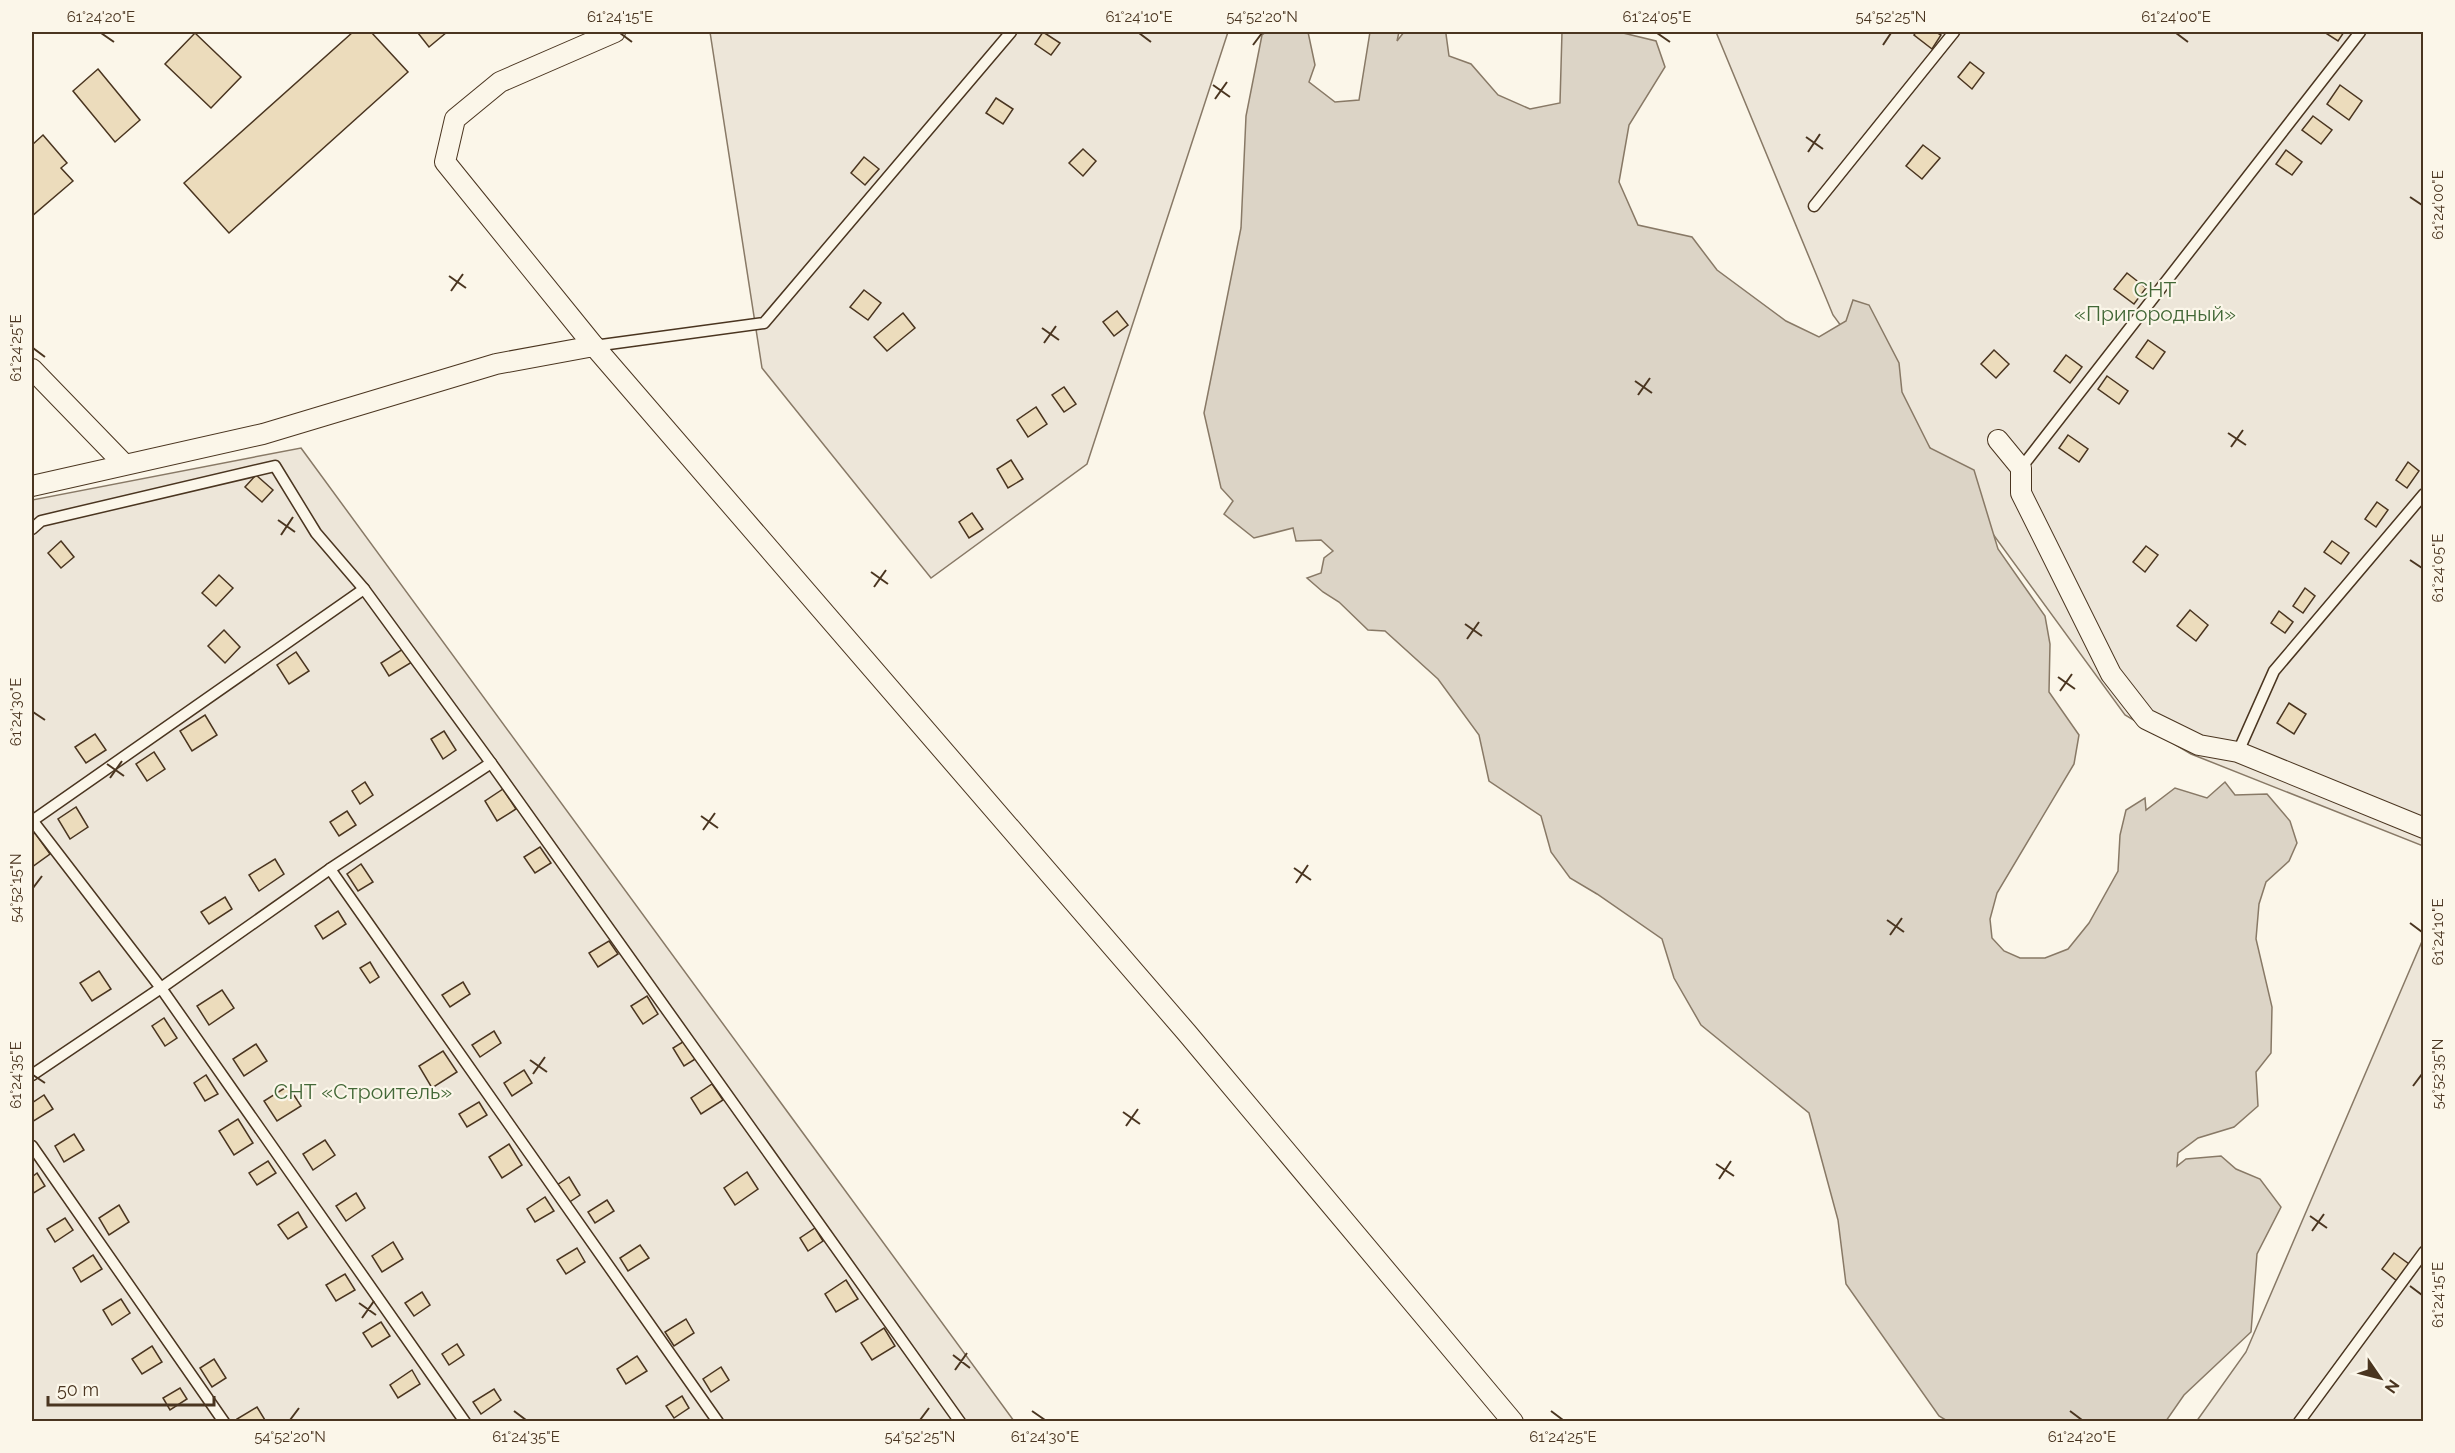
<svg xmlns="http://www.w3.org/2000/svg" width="2455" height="1453" viewBox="0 0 2455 1453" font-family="Raleway,sans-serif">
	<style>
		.green { fill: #ede6d9; stroke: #887966; stroke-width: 1.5 }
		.water { fill: #dcd4c6; stroke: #887966; stroke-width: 1.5 }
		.building { fill: #ecdcbc; stroke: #4a3520; stroke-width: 1.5 }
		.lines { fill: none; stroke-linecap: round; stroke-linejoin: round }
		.service-casing { stroke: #4a3520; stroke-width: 13 }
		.minor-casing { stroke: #4a3520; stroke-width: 22 }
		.service { stroke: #fbf6e9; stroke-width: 10 }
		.minor { stroke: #fbf6e9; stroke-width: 20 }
		.ticks { fill: none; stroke: #4a3520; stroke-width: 2 }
		.labels { text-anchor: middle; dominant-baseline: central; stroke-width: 4.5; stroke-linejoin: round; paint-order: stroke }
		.park-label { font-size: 21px; fill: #436837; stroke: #fbf6e9 }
		.neatline { fill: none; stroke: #4a3520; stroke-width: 2 }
		.ticks-label { font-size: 15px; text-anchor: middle; fill: #4a3520 }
	</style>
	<rect width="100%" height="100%" fill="#fbf6e9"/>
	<!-- green -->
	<g class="green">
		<path d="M710,32H1228L1087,464L931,578L762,368Z"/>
		<path d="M1716,32H2423V846L2191,754L2125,715L1833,315Z"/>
		<path d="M301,448L1014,1421L32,1422V500Z"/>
		<path d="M2423,939V1421L2196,1422L2246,1352Z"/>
	</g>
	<!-- water -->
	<path class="water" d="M1266,32H1308L1315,65L1309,82L1335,102L1359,100L1370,32H1399L1397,41L1404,32H1449L1446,34L1449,56L1471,64L1498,95L1530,109L1560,103L1562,32H1619L1656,41L1665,67L1629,125L1619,182L1638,225L1692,237L1717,270L1786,321L1819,337L1846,321L1853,300L1869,305L1899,363L1902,392L1930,448L1974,470L1998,549L2045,616L2050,644L2049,692L2079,735L2074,764L1997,893L1990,919L1992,938L2004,951L2020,958H2045L2068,949L2089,923L2118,871L2120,835L2126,810L2145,798L2146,810L2175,788L2207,798L2225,782L2235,795L2267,794L2290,821L2297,843L2289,861L2266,882L2259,904L2256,939L2272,1007L2271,1053L2256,1072L2258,1106L2234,1127L2198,1138L2178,1153L2177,1166L2186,1159L2221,1156L2236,1169L2260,1179L2281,1207L2257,1254L2251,1332L2184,1395L2166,1421L1949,1422L1939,1416L1846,1284L1838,1220L1809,1113L1701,1025L1674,978L1662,939L1597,894L1570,878L1551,852L1541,816L1489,781L1479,735L1438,679L1385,631L1368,630L1339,602L1323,592L1307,578L1321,573L1324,558L1333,551L1321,540L1296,541L1293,528L1254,538L1224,514L1233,501L1221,488L1204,413L1241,228L1246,116L1262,35Z"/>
	<!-- building -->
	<g class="building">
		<path d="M353,32H371L408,72L229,233L184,183Z"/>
		<path d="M420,32H447L429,47L418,33Z"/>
		<path d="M1043,32L1060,43L1051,55L1035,44Z"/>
		<path d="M1916,32H1936L1941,35L1932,49L1914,35Z"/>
		<path d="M2324,32H2344L2338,41Z"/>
		<path d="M195,33L241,77L211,108L165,64Z"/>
		<path d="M1970,62L1984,73L1972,89L1958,77Z"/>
		<path d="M98,69L140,120L115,142L73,91Z"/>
		<path d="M2340,85L2362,101L2349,120L2327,104Z"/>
		<path d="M996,98L1013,109L1003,124L986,113Z"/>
		<path d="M2313,116L2332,130L2321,144L2302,130Z"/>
		<path d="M43,135L67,163L61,168L73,181L32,216V145Z"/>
		<path d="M1923,145L1940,158L1922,179L1906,166Z"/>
		<path d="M1083,149L1096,161L1083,176L1069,163Z"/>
		<path d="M2286,150L2302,162L2292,175L2276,164Z"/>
		<path d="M864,157L879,169L865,185L851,173Z"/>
		<path d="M2127,273L2146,288L2134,304L2114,289Z"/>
		<path d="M864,290L881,303L868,320L850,307Z"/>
		<path d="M1117,311L1128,325L1114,336L1103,322Z"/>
		<path d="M903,313L915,328L887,351L874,337Z"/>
		<path d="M2148,340L2165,352L2153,369L2136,357Z"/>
		<path d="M1994,350L2009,364L1996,378L1981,364Z"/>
		<path d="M2066,355L2082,367L2070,383L2054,371Z"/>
		<path d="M2107,376L2128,391L2119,404L2098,389Z"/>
		<path d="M1064,387L1076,404L1064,412L1052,395Z"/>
		<path d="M1036,407L1047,424L1028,437L1017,420Z"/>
		<path d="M2068,435L2088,449L2079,462L2059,448Z"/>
		<path d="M1011,460L1023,479L1008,488L997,469Z"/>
		<path d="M2408,462L2419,471L2407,488L2396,480Z"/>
		<path d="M256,475L273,490L262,502L245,487Z"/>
		<path d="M2377,502L2388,510L2376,527L2365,519Z"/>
		<path d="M972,513L983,529L969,538L959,522Z"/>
		<path d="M61,541L74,557L61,568L48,553Z"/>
		<path d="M2332,541L2349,553L2341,564L2324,552Z"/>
		<path d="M2146,546L2158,555L2145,572L2133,562Z"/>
		<path d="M219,575L233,588L216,606L202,593Z"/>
		<path d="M2305,588L2315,596L2303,613L2293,606Z"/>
		<path d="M2190,610L2208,625L2196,641L2177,626Z"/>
		<path d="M2279,611L2293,622L2285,633L2271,623Z"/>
		<path d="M224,630L240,647L225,663L208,646Z"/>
		<path d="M403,649L412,662L389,676L381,663Z"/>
		<path d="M296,652L309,671L289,684L277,665Z"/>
		<path d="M2289,703L2306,714L2294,734L2277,723Z"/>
		<path d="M205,715L217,735L192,751L180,731Z"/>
		<path d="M444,731L456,750L443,759L431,739Z"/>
		<path d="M95,734L106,750L86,763L75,747Z"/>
		<path d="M154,752L165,769L147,781L136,764Z"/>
		<path d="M365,782L373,795L360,804L352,791Z"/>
		<path d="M503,789L516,809L497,821L485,801Z"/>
		<path d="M76,807L88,827L70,839L58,819Z"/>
		<path d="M347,811L356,825L339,836L330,822Z"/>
		<path d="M35,833L50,854L32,867V835Z"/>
		<path d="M540,847L551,863L535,873L524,857Z"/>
		<path d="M275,859L284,874L259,891L249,875Z"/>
		<path d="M361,864L373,882L358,891L347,874Z"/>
		<path d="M225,897L232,909L209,924L201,912Z"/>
		<path d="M338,911L346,924L323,939L315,926Z"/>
		<path d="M609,941L618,954L598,967L589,953Z"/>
		<path d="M370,962L379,977L370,983L360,968Z"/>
		<path d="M99,971L111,989L92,1001L80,983Z"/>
		<path d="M463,982L470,994L450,1007L442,995Z"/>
		<path d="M222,990L234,1008L209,1025L197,1006Z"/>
		<path d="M647,996L658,1014L643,1024L631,1006Z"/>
		<path d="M164,1018L177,1038L165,1046L152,1026Z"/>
		<path d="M494,1031L501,1043L480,1057L472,1045Z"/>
		<path d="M686,1040L697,1058L684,1066L673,1048Z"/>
		<path d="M256,1044L267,1061L244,1076L233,1059Z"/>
		<path d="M443,1051L457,1072L432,1088L419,1066Z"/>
		<path d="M524,1070L532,1083L512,1096L504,1083Z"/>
		<path d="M206,1075L218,1094L205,1101L194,1083Z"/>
		<path d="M712,1084L723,1100L701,1114L691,1098Z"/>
		<path d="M288,1086L301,1106L277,1121L264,1101Z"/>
		<path d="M44,1095L53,1109L32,1122V1103Z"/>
		<path d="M479,1102L487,1115L467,1127L459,1114Z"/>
		<path d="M238,1119L253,1143L234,1155L219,1131Z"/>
		<path d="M74,1134L84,1150L64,1162L55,1146Z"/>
		<path d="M325,1140L335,1155L313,1170L303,1154Z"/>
		<path d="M509,1144L522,1165L502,1178L489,1157Z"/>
		<path d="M268,1161L276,1173L257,1185L249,1173Z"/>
		<path d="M747,1172L758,1189L735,1205L724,1188Z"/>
		<path d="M37,1173L45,1186L32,1194V1177Z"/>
		<path d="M569,1177L580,1195L568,1203L557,1185Z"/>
		<path d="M356,1193L365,1208L346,1221L336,1206Z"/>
		<path d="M545,1197L554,1211L535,1222L527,1209Z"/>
		<path d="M607,1200L614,1211L595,1223L588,1212Z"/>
		<path d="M119,1205L129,1222L109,1235L99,1218Z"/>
		<path d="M298,1212L307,1227L288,1239L278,1225Z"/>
		<path d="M65,1218L73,1230L55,1242L47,1229Z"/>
		<path d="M815,1228L823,1241L808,1251L800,1238Z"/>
		<path d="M393,1242L403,1259L382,1272L372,1256Z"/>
		<path d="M640,1245L649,1258L628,1271L620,1258Z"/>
		<path d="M577,1248L585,1262L566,1274L557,1260Z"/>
		<path d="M2394,1253L2409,1264L2397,1281L2382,1269Z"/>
		<path d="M93,1255L102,1269L81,1282L73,1268Z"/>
		<path d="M345,1274L355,1290L336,1301L326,1285Z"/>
		<path d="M846,1280L858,1299L836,1312L825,1294Z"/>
		<path d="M422,1292L430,1305L414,1316L405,1303Z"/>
		<path d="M121,1299L130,1313L112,1325L103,1310Z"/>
		<path d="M686,1319L694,1333L674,1346L665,1332Z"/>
		<path d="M381,1322L390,1336L372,1347L363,1333Z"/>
		<path d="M884,1328L895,1346L872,1360L861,1343Z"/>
		<path d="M457,1344L464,1355L449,1365L442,1354Z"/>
		<path d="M152,1346L162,1362L142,1374L132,1359Z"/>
		<path d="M637,1356L647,1371L626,1384L617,1369Z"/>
		<path d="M214,1359L226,1378L212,1387L200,1368Z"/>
		<path d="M721,1367L729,1380L711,1392L703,1379Z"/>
		<path d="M412,1370L420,1384L398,1398L390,1385Z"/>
		<path d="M180,1388L187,1399L170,1410L163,1398Z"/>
		<path d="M494,1389L501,1400L481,1414L473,1402Z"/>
		<path d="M682,1396L689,1408L674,1418L666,1406Z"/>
		<path d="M257,1407L265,1420L239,1422L237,1419Z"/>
	</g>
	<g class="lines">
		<defs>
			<g id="service">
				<path d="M1814,206L1954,32"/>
				<path d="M594,346L764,323L1011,32"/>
				<path d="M2021,468L2360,32"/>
				<path d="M32,529L41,521L275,466L316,533L364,589L491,763L960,1422"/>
				<path d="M2238,752L2274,671L2424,494"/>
				<path d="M32,820L161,988L465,1422"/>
				<path d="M32,821L364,589"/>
				<path d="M330,869L718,1422"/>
				<path d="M32,1075L161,988L330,869L491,763"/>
				<path d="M32,1146L224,1422"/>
				<path d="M2299,1422L2424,1252"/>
			</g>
			<g id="minor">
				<path d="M594,346L445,162L455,119L500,82L615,32"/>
				<path d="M32,369L124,464"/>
				<path d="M1998,440L2021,468V493L2111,674L2146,719L2199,745L2238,752L2424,828"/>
				<path d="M32,486L263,434L496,364L594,346L1187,1033L1513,1422"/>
			</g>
		</defs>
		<!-- service casing -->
		<use href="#service" class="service-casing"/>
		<!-- minor casing -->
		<use href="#minor" class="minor-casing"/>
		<!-- service -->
		<use href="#service" class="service"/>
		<!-- minor -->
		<use href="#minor" class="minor"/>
	</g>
	<!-- ticks -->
	<path class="ticks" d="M101,33L114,42M620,33L632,42M1139,33L1151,42M1657,33L1670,42M2176,33L2188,42M1253,45L1262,33M1883,45L1891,33M1213,85L1230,97M1215,99L1227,82M1806,137L1823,149M1808,152L1820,134M2410,197L2422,205M449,276L466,288M451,291L463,274M1042,328L1059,340M1044,343L1056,326M33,348L45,357M1635,381L1652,393M1638,395L1650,378M2228,433L2246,445M2231,447L2243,430M278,520L295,532M281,535L293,517M2410,560L2422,568M871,572L888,584M874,587L886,570M1465,624L1482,636M1467,639L1479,622M2058,677L2075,689M2060,691L2072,674M33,712L45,720M107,764L124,776M110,778L122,761M701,816L718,828M703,830L715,813M1294,868L1311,880M1296,883L1308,865M33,888L42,876M1887,920L1904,932M2410,923L2422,932M1890,935L1902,918M530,1060L547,1072M533,1074L545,1057M33,1075L45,1083M2413,1086L2422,1074M1123,1112L1140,1124M1126,1126L1138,1109M1716,1164L1734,1176M1719,1179L1731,1161M2310,1216L2327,1228M2312,1231L2324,1214M2410,1286L2422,1295M359,1303L376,1315M362,1318L374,1301M953,1355L970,1368M955,1370L967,1353M514,1411L526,1420M1032,1411L1045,1420M1551,1411L1563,1420M2070,1411L2082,1420M290,1420L299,1408M920,1420L929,1408"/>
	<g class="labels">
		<!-- park labels -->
		<g class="park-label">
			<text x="2155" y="289">СНТ<tspan x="2155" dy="24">«Пригородный»</tspan></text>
			<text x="363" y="1091">СНТ «Строитель»</text>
		</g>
	</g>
	<!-- border -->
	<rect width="2455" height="1453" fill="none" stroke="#fbf6e9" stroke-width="66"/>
	<!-- north arrow -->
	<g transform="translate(2380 1378) rotate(125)" stroke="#fbf6e9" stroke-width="4.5" paint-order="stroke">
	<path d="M0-4.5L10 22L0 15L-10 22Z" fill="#4a3520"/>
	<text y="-9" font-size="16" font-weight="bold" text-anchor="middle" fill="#4a3520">N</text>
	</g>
	<!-- scale -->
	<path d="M48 1396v9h166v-9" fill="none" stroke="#4a3520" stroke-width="3"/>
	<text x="57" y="1396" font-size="18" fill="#4a3520" stroke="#fbf6e9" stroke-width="4.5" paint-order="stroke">50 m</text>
	<rect x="33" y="33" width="2389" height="1387" class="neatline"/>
	<g class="ticks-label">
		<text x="101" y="22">61°24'20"E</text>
		<text x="620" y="22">61°24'15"E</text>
		<text x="1139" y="22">61°24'10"E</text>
		<text x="1262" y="22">54°52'20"N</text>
		<text x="1657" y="22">61°24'05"E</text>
		<text x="1891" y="22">54°52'25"N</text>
		<text x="2176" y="22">61°24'00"E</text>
		<text transform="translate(2438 205) rotate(-90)" y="5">61°24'00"E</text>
		<text transform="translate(16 348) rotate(-90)" y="5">61°24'25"E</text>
		<text transform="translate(2438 568) rotate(-90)" y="5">61°24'05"E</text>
		<text transform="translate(16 712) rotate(-90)" y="5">61°24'30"E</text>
		<text transform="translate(16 888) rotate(-90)" y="5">54°52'15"N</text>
		<text transform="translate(2438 932) rotate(-90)" y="5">61°24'10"E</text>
		<text transform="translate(2438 1074) rotate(-90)" y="5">54°52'35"N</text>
		<text transform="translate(16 1075) rotate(-90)" y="5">61°24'35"E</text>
		<text transform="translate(2438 1295) rotate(-90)" y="5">61°24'15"E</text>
		<text x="290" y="1442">54°52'20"N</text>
		<text x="526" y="1442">61°24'35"E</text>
		<text x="920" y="1442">54°52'25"N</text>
		<text x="1045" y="1442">61°24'30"E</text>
		<text x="1563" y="1442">61°24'25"E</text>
		<text x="2082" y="1442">61°24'20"E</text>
	</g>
</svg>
